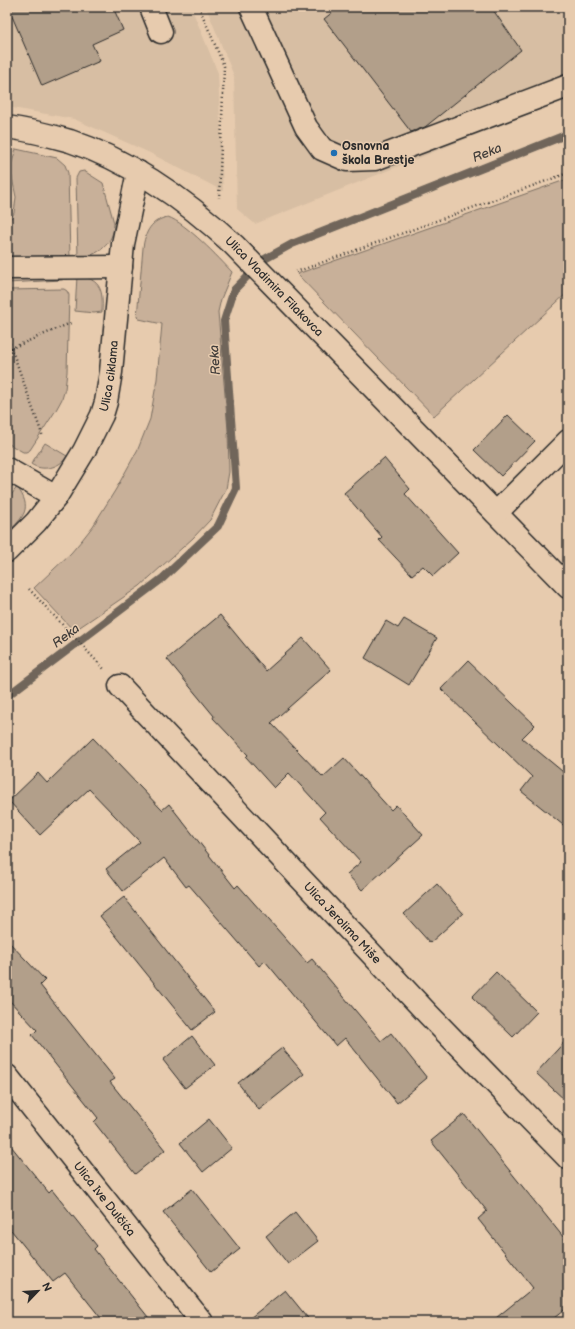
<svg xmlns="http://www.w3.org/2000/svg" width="575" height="1329" viewBox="0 0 575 1329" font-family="'Balsamiq Sans',sans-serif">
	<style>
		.built { fill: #d7bea3 }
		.green { fill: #c8b099; stroke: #7a6e62 }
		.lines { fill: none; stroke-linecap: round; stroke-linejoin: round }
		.stream { stroke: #6f655a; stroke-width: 8 }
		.building { fill: #b29f8a; stroke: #2b2b2b }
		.minor-casing { stroke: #2b2b2b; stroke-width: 25 }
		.path { stroke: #2b2b2b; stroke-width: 2.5; stroke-dasharray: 1 3; stroke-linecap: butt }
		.minor { stroke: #e7cbae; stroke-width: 22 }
		.poi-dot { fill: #1f6fb2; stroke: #e7cbae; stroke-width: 1.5 }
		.labels { text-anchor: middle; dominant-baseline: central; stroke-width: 3; stroke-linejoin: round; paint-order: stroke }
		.poi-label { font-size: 12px; font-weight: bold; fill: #2b2b2b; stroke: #e7cbae; text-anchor: start }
		.street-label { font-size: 12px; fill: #2b2b2b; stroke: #e7cbae }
		.water-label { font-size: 13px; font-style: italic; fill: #423e3b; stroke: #e7cbae }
	</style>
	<rect width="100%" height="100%" fill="#e7cbae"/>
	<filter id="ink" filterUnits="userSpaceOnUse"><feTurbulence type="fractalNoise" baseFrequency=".025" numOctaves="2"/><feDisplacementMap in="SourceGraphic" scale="8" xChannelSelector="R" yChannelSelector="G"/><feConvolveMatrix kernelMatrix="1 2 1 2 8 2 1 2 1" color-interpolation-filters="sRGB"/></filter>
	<g filter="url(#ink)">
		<!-- built -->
		<g class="built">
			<path d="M7,7H191L218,73L223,191L150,153L74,119L7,107Z"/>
			<path d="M206,7H568V98L255,224L237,209L234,76Z"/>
		</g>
		<!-- green -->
		<g class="green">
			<path d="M16,149L57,158L65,165L68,173L70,258H7V225L14,213L16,197L10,168Z"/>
			<path d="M84,171L103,183L114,223C114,244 98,256 78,258L76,178L79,172Z"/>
			<path d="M568,179V292L434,416L297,274Z"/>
			<path d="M168,217C186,223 219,258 232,272L221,299L218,312L228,430L229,472L226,489L210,520L193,538L140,586L74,631L34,588L71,553L82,540L93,526L116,489L138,449L150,419L153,402L157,379L162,324L139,319L137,317L143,248C145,232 151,220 168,217Z"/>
			<path d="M7,275L67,278L62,280L7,283Z"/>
			<path d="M77,276C102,279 103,291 102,312L94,313L75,311Z"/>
			<path d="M64,289L67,291L69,295L67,372L65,389L62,399L56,410L30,450L26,452H23L7,443V290Z"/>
			<path d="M45,443L67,456C60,468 42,472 31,464Z"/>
			<path d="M17,487C33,508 24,517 7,533V501Z"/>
		</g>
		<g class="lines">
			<!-- stream -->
			<path class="stream" d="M7,696L163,578L218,526L236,488L224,321L234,290L263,260L292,244L568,134"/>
		</g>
		<!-- building -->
		<g class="building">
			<path d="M8,7H113L123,30L92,44L100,61L42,86Z"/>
			<path d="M339,7H491L521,50L425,127L411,132L324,19Z"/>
			<path d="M508,415L535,441L501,476L474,450Z"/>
			<path d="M384,458L410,489L405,494L458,553L433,576L423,566L412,575L379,540L382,537L344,493Z"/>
			<path d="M220,615L266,671L303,638L331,670L271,723L323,777L344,758L391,810L396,805L423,835L362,890L347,874L361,862L320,817L325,812L289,773L274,788L246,757L248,755L213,718L214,716L167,659Z"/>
			<path d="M404,619L437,638L409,685L365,658L386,621L398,628Z"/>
			<path d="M468,661L535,725L522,738L568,776V829L521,791L532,777L441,689Z"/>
			<path d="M93,738L162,810L169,804L235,888L238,885L307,963L312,959L381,1041L391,1033L427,1078L397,1103L345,1038L336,1046L265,961L259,966L189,885L186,887L164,858L123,891L106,869L140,842L89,789L40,835L9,801L38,773L47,783Z"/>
			<path d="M437,884L463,913L430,943L404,914Z"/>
			<path d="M124,897L215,1012L192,1030L100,916Z"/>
			<path d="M7,940L45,980L40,985L115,1079L110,1082L165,1150L135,1174L94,1122L98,1118L32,1035L37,1030L7,998Z"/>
			<path d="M496,972L537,1012L513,1037L472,997Z"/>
			<path d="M192,1036L215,1065L185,1088L163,1060Z"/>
			<path d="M568,1038V1103L536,1073Z"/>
			<path d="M282,1048L304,1074L259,1110L238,1083Z"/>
			<path d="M464,1114L568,1243V1307L549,1322H491L533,1288L478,1219L487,1211L431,1141Z"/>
			<path d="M209,1119L232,1148L203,1172L180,1143Z"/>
			<path d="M7,1141L49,1193L52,1190L97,1246L94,1249L152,1322H104L65,1273L53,1282L7,1225Z"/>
			<path d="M192,1189L240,1249L211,1272L163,1212Z"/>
			<path d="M295,1212L318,1241L288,1264L266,1236Z"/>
			<path d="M285,1290L311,1322H245Z"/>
		</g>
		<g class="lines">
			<defs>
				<g id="minor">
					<path d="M151,7L161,32"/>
					<path d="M251,7L306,127L322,149L347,160L375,159L568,86"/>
					<path id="s1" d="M7,127C28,130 49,135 70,141C133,162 186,200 234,245L568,587"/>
					<path d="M7,268L121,267"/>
					<path d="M7,469L56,497"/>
					<path d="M496,513L568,441"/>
					<path id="s2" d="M7,551L36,522L56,497L84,451L102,415L106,402L111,372L123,244L138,172"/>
					<path id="s3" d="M120,686L428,1014L568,1158"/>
					<path id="s4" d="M7,1076L202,1322"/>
				</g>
			</defs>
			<!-- minor casing -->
			<use href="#minor" class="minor-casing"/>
			<!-- path -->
			<g class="path">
				<path d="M199,7L224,66L219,198"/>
				<path d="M296,272L568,173"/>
				<path d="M7,336L43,437"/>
				<path d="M7,350L73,322"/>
				<path d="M29,589L104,669"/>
			</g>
			<!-- minor -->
			<use href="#minor" class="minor"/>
		</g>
	</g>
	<!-- markers -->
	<circle class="poi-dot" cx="334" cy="153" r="4"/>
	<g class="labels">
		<!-- poi labels -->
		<g class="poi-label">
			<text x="342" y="146">Osnovna<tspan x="342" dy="14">škola Brestje</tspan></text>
		</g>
		<!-- street labels -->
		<g class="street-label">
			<text stroke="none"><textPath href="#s1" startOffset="318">Ulica Vladimira Filakovca</textPath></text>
			<text stroke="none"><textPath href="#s2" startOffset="207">Ulica ciklama</textPath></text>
			<text stroke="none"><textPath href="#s3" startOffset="325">Ulica Jerolima Miše</textPath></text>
			<text stroke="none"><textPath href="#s4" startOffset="157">Ulica Ive Dulčića</textPath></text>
		</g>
		<!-- water labels -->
		<g class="water-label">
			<text transform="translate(487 153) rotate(-22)">Reka</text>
			<text transform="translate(215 360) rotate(-94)">Reka</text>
			<text transform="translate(66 636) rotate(-37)">Reka</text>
		</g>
	</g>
	<!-- margin -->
	<rect width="575" height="1329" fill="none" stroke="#e7cbae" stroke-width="24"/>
	<rect x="12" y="12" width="551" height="1305" fill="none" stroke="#2b2b2b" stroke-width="1.5" filter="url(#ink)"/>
	<!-- north arrow -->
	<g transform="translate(38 1291) rotate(65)" stroke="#e7cbae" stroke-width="3" paint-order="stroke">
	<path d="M0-3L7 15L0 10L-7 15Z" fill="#2b2b2b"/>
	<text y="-6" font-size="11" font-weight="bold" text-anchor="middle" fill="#2b2b2b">N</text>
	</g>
</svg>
